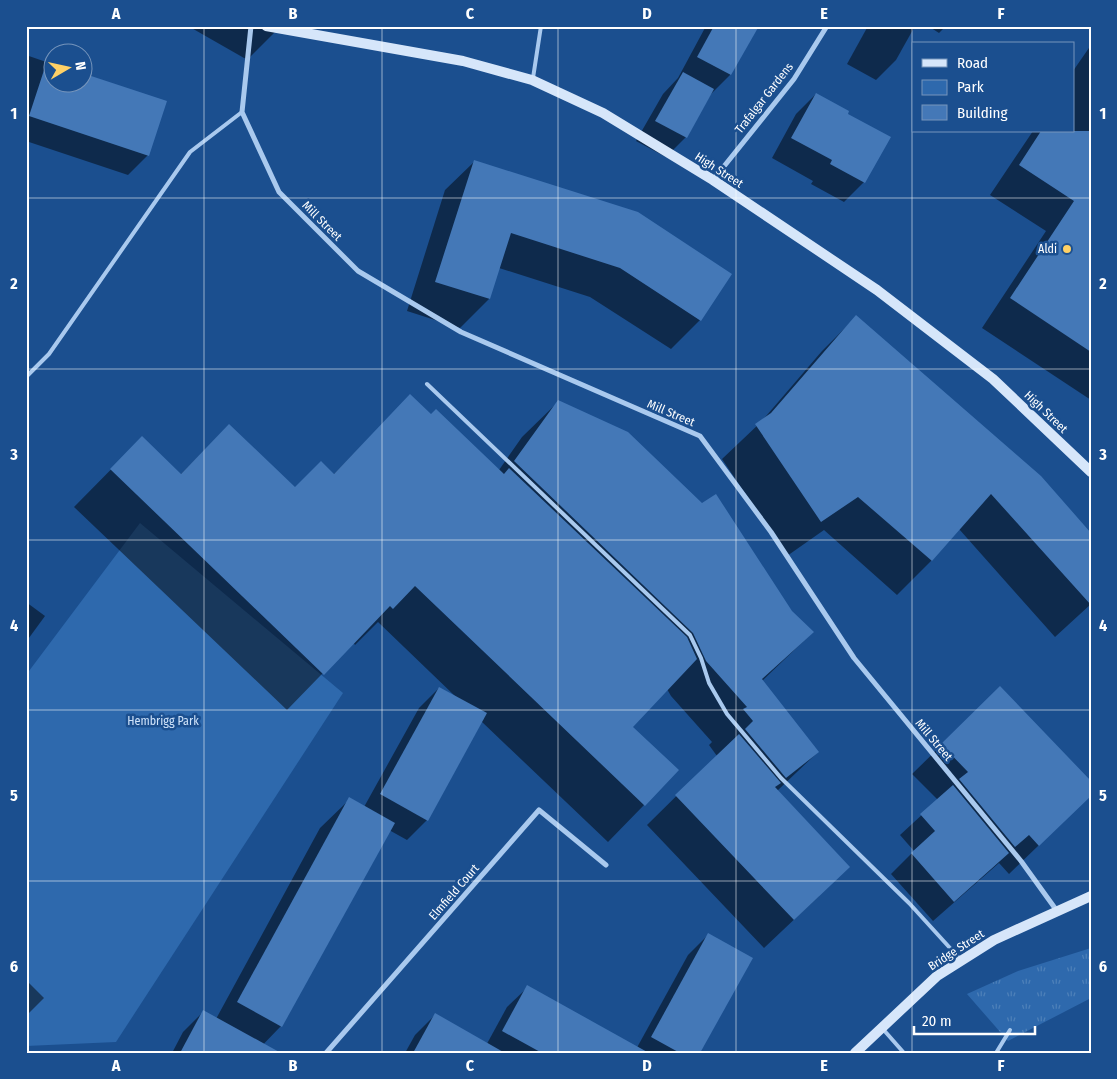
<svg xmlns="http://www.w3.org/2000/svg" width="1117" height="1079" viewBox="0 0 1117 1079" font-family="'Fira Sans Condensed',sans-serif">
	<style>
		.grass { fill: url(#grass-tufts) }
		.park { fill: #2e69ad }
		.shadow { fill: #0007 }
		.building { fill: #4478b7 }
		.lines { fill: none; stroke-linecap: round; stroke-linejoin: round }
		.lane { stroke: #a9c9ee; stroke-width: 4 }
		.street { stroke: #a9c9ee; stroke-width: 5 }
		.secondary { stroke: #d6e6fa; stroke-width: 10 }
		.grid { fill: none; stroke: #fff; stroke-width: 1; stroke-opacity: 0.55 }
		.poi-dot { fill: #ffd166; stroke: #1b4f8f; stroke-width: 2 }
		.labels { text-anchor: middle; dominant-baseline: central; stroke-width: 5; stroke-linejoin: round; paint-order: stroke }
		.street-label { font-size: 12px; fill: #fff; stroke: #1b4f8f }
		.poi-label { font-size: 12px; fill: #fff; stroke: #1b4f8f; text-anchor: end }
		.park-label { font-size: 12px; fill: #cfe3fa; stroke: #1b4f8f }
		.neatline { fill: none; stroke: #fff; stroke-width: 2 }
		.grid-label { font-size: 16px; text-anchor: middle; font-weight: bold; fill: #fff }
	</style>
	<defs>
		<pattern id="grass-tufts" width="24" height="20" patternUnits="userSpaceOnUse" patternTransform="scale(1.25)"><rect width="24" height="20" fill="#2e69ad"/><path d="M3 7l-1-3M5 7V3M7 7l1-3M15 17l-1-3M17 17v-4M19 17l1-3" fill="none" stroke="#4d80b9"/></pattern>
	</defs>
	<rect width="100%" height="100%" fill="#1b4f8f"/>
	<!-- grass -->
	<path class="grass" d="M1091,948V998L1008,1041L967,994L1018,971Z"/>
	<!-- park -->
	<path class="park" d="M140,523L343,693L116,1042L26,1046V675Z"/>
	<!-- shadow -->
	<g class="shadow">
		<path d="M188,26H281L248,59L244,58Z"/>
		<path d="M706,26H757L730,75L710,95L686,137L666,157L636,141L663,94L678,78Z"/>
		<path d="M868,26H915L896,60L876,80L847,64Z"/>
		<path d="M928,26H946L939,33Z"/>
		<path d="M1091,45V400L982,328L1046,231L990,195L1033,131H1073V71Z"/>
		<path d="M26,55L52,64V82L148,155L128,175L26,141Z"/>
		<path d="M816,94L846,114L864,182L844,202L811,184L813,181L772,158L796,114Z"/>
		<path d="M475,161L700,320L671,349L590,297L499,268L489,299L460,328L407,311L445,190Z"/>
		<path d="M856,317L1091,604L1055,637L959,529L932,560L897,595L824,530L787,556L722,459L761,422L822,351Z"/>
		<path d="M410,396L431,416L499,470L522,437L558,402L812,633L762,681L818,752L777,791L819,896L764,948L647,825L717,756L709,745L712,742L671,696L667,689L631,727L644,805L608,842L481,721L427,820L407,840L389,830L281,1026L255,1053H172L183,1032L203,1012L216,1019L320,828L350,799L364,807L419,708L439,688L456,697L378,622L355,645L353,642L287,710L74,507L142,438L180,475L229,425L295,488L333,475Z"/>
		<path d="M26,602L45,616L26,642Z"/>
		<path d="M1000,688L1067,818L1009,874L999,863L933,921L891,874L914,851L900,835L938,800L912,774Z"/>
		<path d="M709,934L699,1053H634L688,955Z"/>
		<path d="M26,980L44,998L26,1016Z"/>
		<path d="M528,987L623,1053H486L483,1051L507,1007Z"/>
		<path d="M435,1015L470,1053H405L415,1035Z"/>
	</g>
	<!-- building -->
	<g class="building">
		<path d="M714,26H759L731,75L697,57Z"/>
		<path d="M47,61L52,63V82H82V73L167,101L149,156L29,116Z"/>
		<path d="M683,72L714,89L687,138L655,121Z"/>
		<path d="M816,93L849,111L848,114L891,137L865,183L830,164L832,160L791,138Z"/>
		<path d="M1041,131H1091V352L1010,298L1074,201L1019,165Z"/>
		<path d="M474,160L638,212L732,274L701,321L620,268L511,233L490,299L435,282Z"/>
		<path d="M856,315L1041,476L1091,533V605L991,494L932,561L858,497L821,522L755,424L771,413Z"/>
		<path d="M410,394L431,414L436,409L504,474L509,468L687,637L697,659L633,727L679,770L645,806L415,586L393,609L390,606L324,675L110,469L142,436L181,474L229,424L295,487L321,461L334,474Z"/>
		<path d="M558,400L628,432L702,503L716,494L792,611L814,632L762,679L819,752L786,778L745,729L753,721L743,709L747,707L706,661L693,633L514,461Z"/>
		<path d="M1000,686L1091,781V796L1039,846L1029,835L1015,847L959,779L968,772L941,744Z"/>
		<path d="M439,687L487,713L428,821L380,794Z"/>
		<path d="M739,734L781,783L775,787L850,867L794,920L675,795Z"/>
		<path d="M953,785L1009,853L954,902L911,853L935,831L920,814Z"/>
		<path d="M349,797L395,823L282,1027L237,1002Z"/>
		<path d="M708,933L753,958L700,1053H680L651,1037Z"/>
		<path d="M527,985L649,1053H542L502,1031Z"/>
		<path d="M203,1010L281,1053H180Z"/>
		<path d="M435,1013L505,1053H413Z"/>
	</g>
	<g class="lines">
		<!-- lane -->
		<g class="lane">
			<path d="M533,78L541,26"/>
			<path d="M26,377L49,354L190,152L242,112"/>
			<path d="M427,384L690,635L701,658L709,683L727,714L781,778L909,903L960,959"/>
			<path d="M882,1028L904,1053"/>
			<path d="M996,1053L1010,1030"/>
		</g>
		<!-- street -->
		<g class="street">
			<path d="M251,26L242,112L279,192L358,271L461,332L700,436L771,532L854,658L1021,861L1057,911"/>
			<path d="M713,180L794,79L827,26"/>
			<path d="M26,1052L27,1053"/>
			<path d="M326,1053L539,810L606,865"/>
		</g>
		<!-- secondary -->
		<g class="secondary">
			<path d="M266,26L463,61L532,80L603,113L713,180L877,290L993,379L1091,472"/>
			<path d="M855,1053L937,976L994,940L1091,896"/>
		</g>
	</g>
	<!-- grid -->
	<path class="grid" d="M204,26V1053M382,26V1053M558,26V1053M736,26V1053M912,26V1053M26,198H1091M26,369H1091M26,540H1091M26,710H1091M26,881H1091"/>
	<!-- markers -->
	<circle class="poi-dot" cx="1067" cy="249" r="5"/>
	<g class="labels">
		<!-- street labels -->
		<g class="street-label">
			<text transform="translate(764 98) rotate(-52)">Trafalgar Gardens</text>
			<text transform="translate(719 170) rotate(33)">High Street</text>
			<text transform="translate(322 221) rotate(45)">Mill Street</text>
			<text transform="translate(1046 412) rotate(44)">High Street</text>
			<text transform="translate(671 413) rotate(23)">Mill Street</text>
			<text transform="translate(934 740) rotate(50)">Mill Street</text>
			<text transform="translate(454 892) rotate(-49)">Elmfield Court</text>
			<text transform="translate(956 950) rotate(-33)">Bridge Street</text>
		</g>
		<!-- poi labels -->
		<g class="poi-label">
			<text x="1057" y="249">Aldi</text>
		</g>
		<!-- park labels -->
		<g class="park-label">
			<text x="163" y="721">Hembrigg Park</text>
		</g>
	</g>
	<!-- border -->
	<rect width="1117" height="1079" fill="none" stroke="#1b4f8f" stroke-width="55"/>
	<!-- legend -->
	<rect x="912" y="42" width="162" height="90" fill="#1b4f8f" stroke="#7695bc"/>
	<rect x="922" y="59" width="25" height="8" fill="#d6e6fa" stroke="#7695bc"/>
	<text x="957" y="68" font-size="15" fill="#ffffff">Road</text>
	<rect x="922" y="80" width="25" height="15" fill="#2e69ad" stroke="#7695bc"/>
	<text x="957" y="92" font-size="15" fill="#ffffff">Park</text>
	<rect x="922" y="105" width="25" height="15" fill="#4478b7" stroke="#7695bc"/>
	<text x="957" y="118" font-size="15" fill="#ffffff">Building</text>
	<!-- north arrow -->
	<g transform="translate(68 68) rotate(81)"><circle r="24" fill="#1b4f8f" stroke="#7695bc"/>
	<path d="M0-4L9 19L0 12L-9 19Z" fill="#ffd166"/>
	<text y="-8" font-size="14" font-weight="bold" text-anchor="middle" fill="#ffffff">N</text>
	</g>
	<!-- scale -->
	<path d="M914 1026v8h121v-8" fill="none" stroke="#ffffff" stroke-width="2.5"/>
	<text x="922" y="1026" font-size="15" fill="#ffffff" stroke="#1b4f8f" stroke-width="4" paint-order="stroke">20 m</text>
	<rect x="28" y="28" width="1062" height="1024" class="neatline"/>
	<g class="grid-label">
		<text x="116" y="19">A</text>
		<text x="293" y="19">B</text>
		<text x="470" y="19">C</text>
		<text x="647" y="19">D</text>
		<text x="824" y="19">E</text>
		<text x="1001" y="19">F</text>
		<text x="14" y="119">1</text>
		<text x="1103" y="119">1</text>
		<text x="14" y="289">2</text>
		<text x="1103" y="289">2</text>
		<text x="14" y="460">3</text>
		<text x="1103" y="460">3</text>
		<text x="14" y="631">4</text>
		<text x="1103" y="631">4</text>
		<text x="14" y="801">5</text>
		<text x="1103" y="801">5</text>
		<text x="14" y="972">6</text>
		<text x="1103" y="972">6</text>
		<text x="116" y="1071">A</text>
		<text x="293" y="1071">B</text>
		<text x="470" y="1071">C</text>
		<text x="647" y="1071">D</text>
		<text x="824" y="1071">E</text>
		<text x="1001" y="1071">F</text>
	</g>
</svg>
